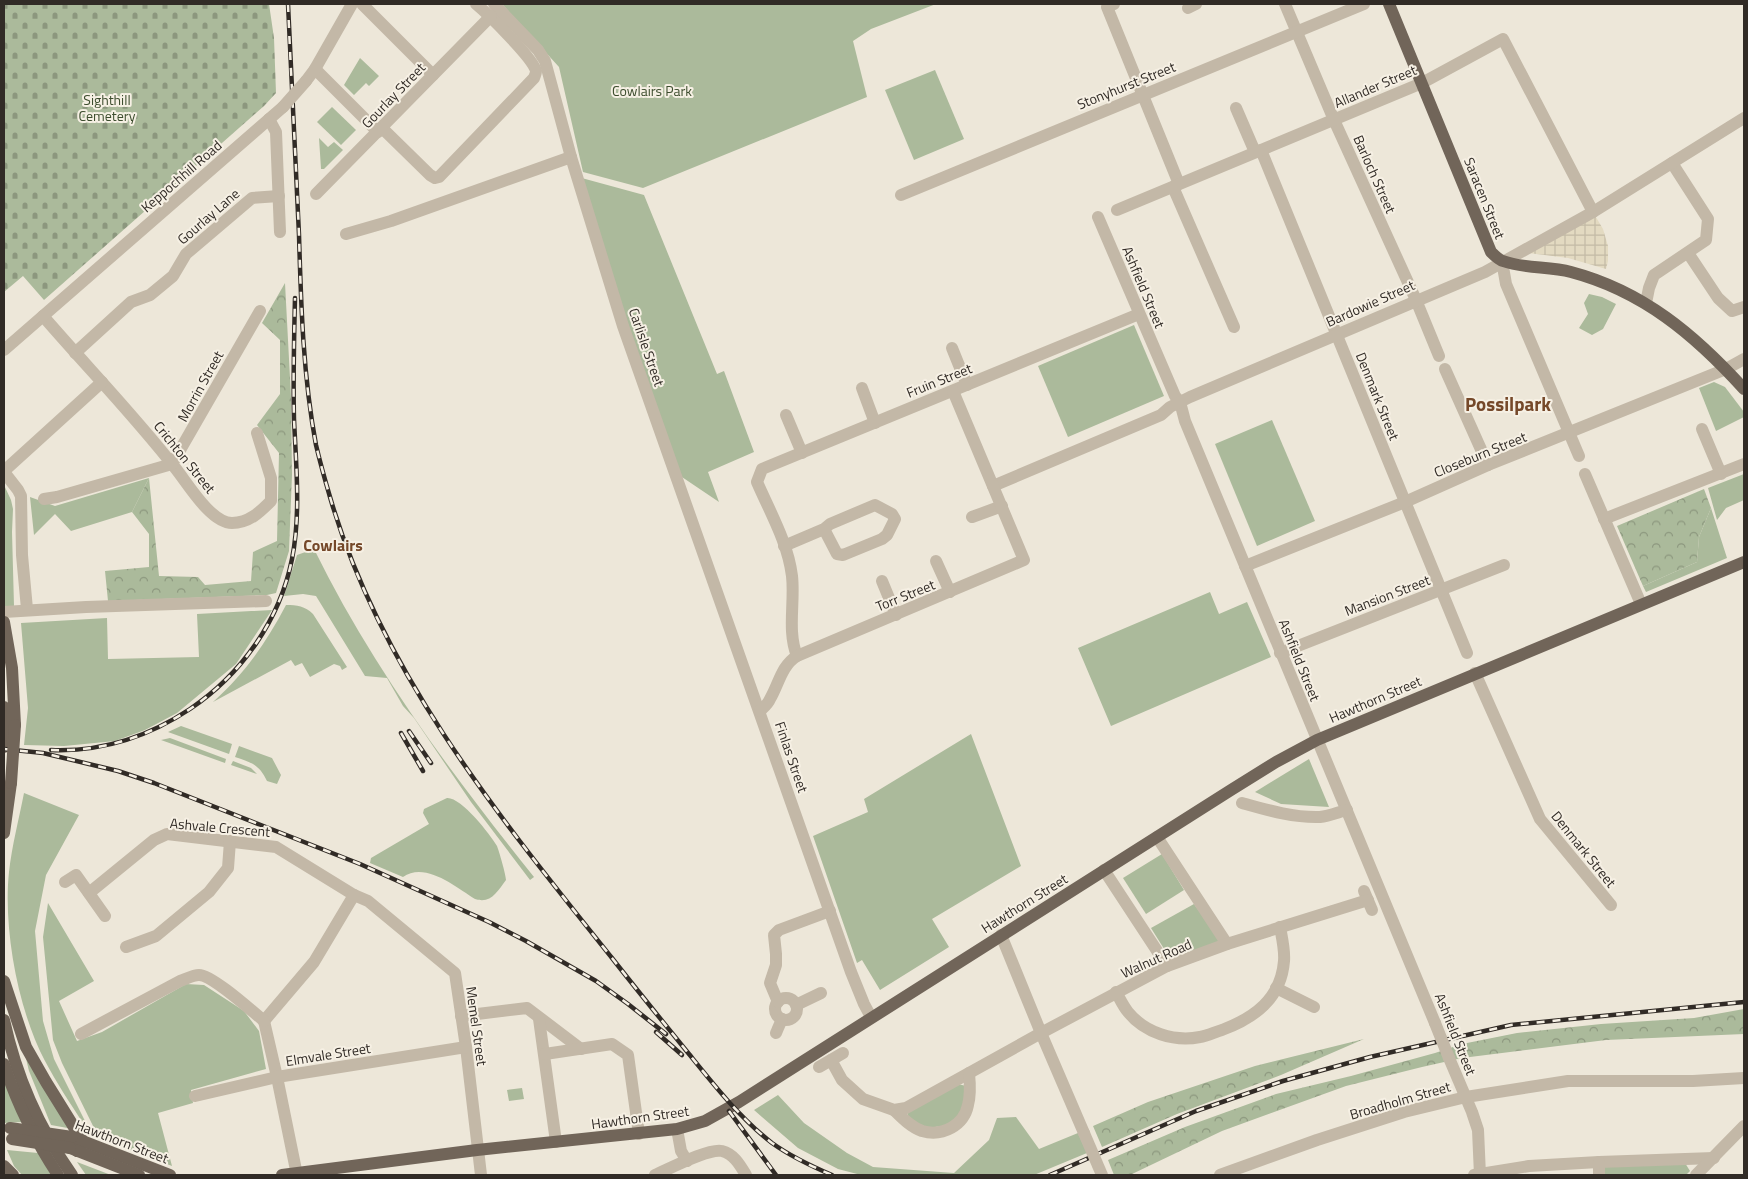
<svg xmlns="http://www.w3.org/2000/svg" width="1748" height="1179" viewBox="0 0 1748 1179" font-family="'Titillium Web',sans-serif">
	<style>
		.green { fill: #abba9b }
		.forest { fill: url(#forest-crowns) }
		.cemetery { fill: url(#cemetery-stones) }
		.plaza { fill: url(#plaza-grid) }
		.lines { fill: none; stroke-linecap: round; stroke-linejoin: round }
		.minor { stroke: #c3b8a7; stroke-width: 12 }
		.major { stroke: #716559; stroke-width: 12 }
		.rail-casing { stroke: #312b26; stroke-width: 4.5 }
		.rail { stroke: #f6f0e4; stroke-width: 2.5; stroke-dasharray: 8; stroke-linecap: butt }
		.minor-bridge { stroke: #c3b8a7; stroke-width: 12 }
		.major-bridge { stroke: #716559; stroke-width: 12 }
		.labels { text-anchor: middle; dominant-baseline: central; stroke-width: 4; stroke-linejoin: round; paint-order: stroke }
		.street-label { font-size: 14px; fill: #312b26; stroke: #f6f0e4 }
		.park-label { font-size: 14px; fill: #3c4c2d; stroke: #f6f0e4 }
		.quarter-label { font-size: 16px; font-weight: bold; fill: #754829; stroke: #f6f0e4 }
		.district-label { font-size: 19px; font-weight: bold; fill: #754829; stroke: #f6f0e4 }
	</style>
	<defs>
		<pattern id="forest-crowns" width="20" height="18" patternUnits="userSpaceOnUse" patternTransform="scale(1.25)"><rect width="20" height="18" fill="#abba9b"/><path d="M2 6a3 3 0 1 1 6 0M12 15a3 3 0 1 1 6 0" fill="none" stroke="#8c977e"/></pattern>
		<pattern id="cemetery-stones" width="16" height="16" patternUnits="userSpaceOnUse" patternTransform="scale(1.25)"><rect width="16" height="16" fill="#abba9b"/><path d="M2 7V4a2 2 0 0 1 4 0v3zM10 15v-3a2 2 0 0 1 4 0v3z" fill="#8c977e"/></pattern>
		<pattern id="plaza-grid" width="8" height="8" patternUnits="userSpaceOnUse" patternTransform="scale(1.25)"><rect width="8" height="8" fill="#e3dac1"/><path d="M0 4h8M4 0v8" fill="none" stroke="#c3bba6"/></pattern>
	</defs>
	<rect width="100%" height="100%" fill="#ede7d9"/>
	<!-- green -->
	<g class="green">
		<path d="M502,4H936L871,29L853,41L867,97L643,188L583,172L559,67Z"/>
		<path d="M360,58L379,76L369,86L366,83L354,95L344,85Z"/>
		<path d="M935,70L964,139L914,160L885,90Z"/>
		<path d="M332,107L356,130L341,145L317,122Z"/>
		<path d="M319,138L328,147L334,142L343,150L324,169H321Z"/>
		<path d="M578,177L644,195L717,374L724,371L754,452L708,472L719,502L676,473Z"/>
		<path d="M1589,294L1602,297L1616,304L1603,329L1592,335L1579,328L1588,314L1584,303Z"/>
		<path d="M1134,325L1164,396L1068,437L1038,366Z"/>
		<path d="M1714,382L1725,387L1744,412V417L1716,431L1699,388Z"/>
		<path d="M1272,420L1315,521L1257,546L1215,444Z"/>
		<path d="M1744,474V500L1726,508L1717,520L1708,488Z"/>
		<path d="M149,478L132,512L71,531L55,514L34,535L30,497L55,506Z"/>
		<path d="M4,485L11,500L13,509L12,532L14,606L4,607Z"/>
		<path d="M1711,508L1727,558L1646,592L1643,586L1697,562L1699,537Z"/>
		<path d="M314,549C371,666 453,776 534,877L530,880L471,802L414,718L403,706L387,678L365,676L316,596L303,594L284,596L297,555Z"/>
		<path d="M1210,592L1219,614L1247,602L1271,657L1111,726L1078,648Z"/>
		<path d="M286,605C297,605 305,606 313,614L347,667L342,670L340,666L334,664L310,677L302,663L295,666L291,660L213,702C245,673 266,643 286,605Z"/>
		<path d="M272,610L236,664L177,713L145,730L115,741L64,746L24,745L28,708L21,623L107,618L108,659L199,657L197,614Z"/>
		<path d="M181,726L232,744L229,754L168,732Z"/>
		<path d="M971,734L1021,866L932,919L949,947L880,990L862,960L857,963L813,836L868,812L864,799Z"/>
		<path d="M170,738L226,759L225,763L161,740Z"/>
		<path d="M239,746L272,758L281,775L277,784L267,781C259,764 252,763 235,757Z"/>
		<path d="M1309,759L1329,807L1281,804L1255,792Z"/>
		<path d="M233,761L251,768L257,774L231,765Z"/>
		<path d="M24,793L79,815L46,875L35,931L43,1021L54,1059L87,1125L83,1123C70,1103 56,1082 45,1061C18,1010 3,929 9,872C12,845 19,819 24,793Z"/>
		<path d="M447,798C461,797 490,834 497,846C499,851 506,875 506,880C497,892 491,904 475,899C456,887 425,861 403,877L370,863L371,858L429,824L423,813L424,809Z"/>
		<path d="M1162,854L1184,890L1146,914L1123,878Z"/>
		<path d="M48,903L94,981L59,1001L77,1041L102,1032L186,984L204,985L244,1011L259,1031L266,1069L191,1090L193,1103L158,1113L172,1166L107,1141L96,1132L62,1063L53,1040L43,937Z"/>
		<path d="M1194,904L1221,941L1171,960L1151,928Z"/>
		<path d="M23,1046L73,1129L51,1125L29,1071Z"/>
		<path d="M4,1075L22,1122L4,1123Z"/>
		<path d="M958,1084L966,1086L963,1111L948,1125L929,1128L907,1119L908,1112Z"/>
		<path d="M522,1088L524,1099L509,1101L507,1090Z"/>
		<path d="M778,1095L804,1123L847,1153L873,1167L954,1173L989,1140L997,1118L1016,1117L1039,1149L1078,1133L1087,1153L1034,1175H861L838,1169L798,1148L754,1110Z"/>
		<path d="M7,1150L38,1153L53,1175H22L14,1166Z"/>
		<path d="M77,1162L111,1175H86Z"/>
		<path d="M1685,1163L1690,1171L1686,1175H1602L1601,1167Z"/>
	</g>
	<!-- forest -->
	<g class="forest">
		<path d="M285,283L291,397L292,475L289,551L276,593L267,595L108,601L105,571L149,567V534L132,512L149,478L159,576L198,577L205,585L251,581L253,552L277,541L279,453L257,425L280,394V340L262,323Z"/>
		<path d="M1704,489L1711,508L1699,537L1697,562L1643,586L1617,526Z"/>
		<path d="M1744,1009V1034L1606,1040L1462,1058L1422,1067L1346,1086L1222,1131L1130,1175H1114L1108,1160L1185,1127L1276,1094L1351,1076L1435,1053L1462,1044L1517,1033L1601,1024L1694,1018Z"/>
		<path d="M1364,1039L1281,1075L1177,1114L1102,1147L1093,1126L1148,1102L1255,1066Z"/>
	</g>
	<!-- cemetery -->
	<path class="cemetery" d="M4,4H269L274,38L276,93L264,106L44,300L23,276L4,292Z"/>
	<!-- plaza -->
	<path class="plaza" d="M1593,212L1603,229L1608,246V261L1606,269L1568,258L1521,252Z"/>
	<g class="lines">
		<!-- minor -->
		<g class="minor">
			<path d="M362,4L433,75"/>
			<path d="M494,4L538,50L545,61L571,157L623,326L851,972L864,1004L871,1017"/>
			<path d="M1114,4L1107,7L1179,184"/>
			<path d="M1285,4L1334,120L1416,300L1439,356"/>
			<path d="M1188,8L1196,4"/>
			<path d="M315,69L378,132"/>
			<path d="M306,81L315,69L352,4"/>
			<path d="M1236,108L1255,152"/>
			<path d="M269,119L276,132L280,232"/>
			<path d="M382,128L430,175L435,178L439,177L534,78C535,75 536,74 536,71C533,58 488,14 476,4"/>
			<path d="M1261,150L1467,653"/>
			<path d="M1173,187L1234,327"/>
			<path d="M316,194L491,16"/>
			<path d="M901,195L1364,4"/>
			<path d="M1117,210L1422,83L1503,39L1593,212"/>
			<path d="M1098,217L1175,396L1180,402L1185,421L1435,1023"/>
			<path d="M346,234L391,221L571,157"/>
			<path d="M1688,253L1718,298L1732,311L1744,307"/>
			<path d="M1502,261L1506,284L1579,456"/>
			<path d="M1646,303L1649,288L1654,275L1706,240L1708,219L1672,163"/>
			<path d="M43,316C87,367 134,415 176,469C188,484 211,523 232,523C249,523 260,512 271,501V478L257,433"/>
			<path d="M952,348L967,385"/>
			<path d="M4,350L283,107"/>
			<path d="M75,353L131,302L150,295L173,276L186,254L252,198L279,196"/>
			<path d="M1445,369L1488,465"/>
			<path d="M862,388L875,423"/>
			<path d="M786,415L802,453"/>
			<path d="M1702,429L1721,474"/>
			<path d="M4,471L102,382"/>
			<path d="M4,472L18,490L21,496L22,555L27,609"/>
			<path d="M1585,474L1641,604"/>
			<path d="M993,486L1161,415L1170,407L1190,397L1485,272L1593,212L1744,118"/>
			<path d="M44,499L57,497L172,464L260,311"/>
			<path d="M972,517L1002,506"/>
			<path d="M1604,519L1744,464"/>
			<path d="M784,546L824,529L830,524L875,505L892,514L895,519L887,535L882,539L843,555L837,554L824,529"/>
			<path d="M936,561L950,592"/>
			<path d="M1245,566L1405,502L1488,465L1726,369L1744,359"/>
			<path d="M882,581L896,615"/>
			<path d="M4,612L86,607L266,601"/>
			<path d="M1280,653L1504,565"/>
			<path d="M797,656C787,631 795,602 792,576C788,543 770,512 757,482L762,469L1139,314"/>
			<path d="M1475,673L1540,819L1611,905"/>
			<path d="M760,711C763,708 768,704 770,699C779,684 781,666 797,656L1024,560L953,391"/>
			<path d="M1242,803C1267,810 1294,818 1320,817C1329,816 1339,812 1347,810"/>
			<path d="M1157,837L1227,944"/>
			<path d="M1104,870L1167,966"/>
			<path d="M65,882L76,875L105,916"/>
			<path d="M1364,891L1372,910"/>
			<path d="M89,893L154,840L167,834L276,847L354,895L368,901L455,973L466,1047L481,1175"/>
			<path d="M1001,935L1041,1033L1084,1133"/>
			<path d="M126,947L156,936L209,892L228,868L230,841"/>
			<path d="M1276,988L1314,1007"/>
			<path d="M1116,992C1120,999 1123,1006 1128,1012C1145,1033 1174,1042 1200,1037C1207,1036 1215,1032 1222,1030C1254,1018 1281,999 1284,961C1285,950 1282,938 1280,927"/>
			<circle cx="786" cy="1009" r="11"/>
			<path d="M778,1002L770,983L776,965V954L774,935L779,930L830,911"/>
			<path d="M796,1005L821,993"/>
			<path d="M461,1016L527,1008L581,1049"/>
			<path d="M539,1019L556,1142"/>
			<path d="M264,1021L277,1077L297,1175"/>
			<path d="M264,1021L314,962L354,895"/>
			<path d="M776,1033L782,1019"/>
			<path d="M81,1034L180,981C186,979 193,975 199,975C212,975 252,1011 264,1021"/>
			<path d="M545,1054L612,1044L628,1055L639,1134"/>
			<path d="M1449,1058L1472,1112L1478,1130L1480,1175"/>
			<path d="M831,1060L842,1080L863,1099L894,1110L906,1108L1041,1033L1167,966L1227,944L1368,900"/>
			<path d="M819,1067L843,1053"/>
			<path d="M195,1096L277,1077L466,1047"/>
			<path d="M894,1110C902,1118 911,1127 922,1131C943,1137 964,1125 968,1105C971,1094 970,1083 969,1073"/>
			<path d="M677,1129L681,1151L687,1161"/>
			<path d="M655,1175C669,1169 708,1148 722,1151C734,1154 740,1165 746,1175"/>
			<path d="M1220,1175L1317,1140L1404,1112L1466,1097L1568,1081H1693L1744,1078"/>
			<path d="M1474,1175L1529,1166L1599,1162L1714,1158"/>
			<path d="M1599,1175V1162"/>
			<path d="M1696,1175L1744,1126"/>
		</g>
		<!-- major -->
		<g class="major">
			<path d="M1389,4L1491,252C1494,255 1499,260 1503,261C1524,269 1549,266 1571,272C1643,291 1695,335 1744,389"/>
			<path d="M4,622L12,668L15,725"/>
			<path d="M4,707V747"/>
			<path d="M4,833L11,783"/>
			<path d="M4,981L26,1047L46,1082L82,1140L77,1151"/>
			<path d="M4,1020C16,1076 39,1128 72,1175"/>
			<path d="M4,1064C17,1104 35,1140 58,1175"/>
			<path d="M75,1138L170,1175"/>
			<path d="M70,1148L139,1175"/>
			<path d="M4,1166L13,1175"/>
			<path d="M282,1175L477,1150L677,1129L705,1121L739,1102L1231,790L1276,762L1317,740L1744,562"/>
		</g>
		<defs>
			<g id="rail">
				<path d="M288,4C291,81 296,158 299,235C301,305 303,376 316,445C320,462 325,480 330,497C381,673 500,818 612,958C637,990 663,1022 689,1054C714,1085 740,1118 772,1143C790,1156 811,1166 832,1175"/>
				<path d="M409,731L431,763"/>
				<path d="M401,733L423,771"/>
				<path d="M4,749L43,753L118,771L154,783L360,864L489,922L526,941L596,981L628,1004L666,1034"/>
				<path d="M51,750C102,752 148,737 190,709C241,675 280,620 292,559C301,514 296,465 294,419C293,379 294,338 295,298"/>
				<path d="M656,1032L682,1055"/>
				<path d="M729,1111L776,1175"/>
				<path d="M1050,1175L1196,1111L1283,1081L1370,1057L1511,1025L1744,1002"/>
			</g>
		</defs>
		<!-- rail casing -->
		<use href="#rail" class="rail-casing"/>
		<!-- rail -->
		<use href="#rail" class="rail"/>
		<!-- minor-bridge -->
		<g class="minor-bridge">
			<path d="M283,107L306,81"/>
			<path d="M1435,1023L1449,1058"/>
			<path d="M1084,1133L1102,1175"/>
		</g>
		<!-- major-bridge -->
		<g class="major-bridge">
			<path d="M11,783L15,725"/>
			<path d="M10,1128L72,1137"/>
			<path d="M12,1139L70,1148"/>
		</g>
	</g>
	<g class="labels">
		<!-- street labels -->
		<g class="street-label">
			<text transform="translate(1126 85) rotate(-22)">Stonyhurst Street</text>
			<text transform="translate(1375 86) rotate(-23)">Allander Street</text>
			<text transform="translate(393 95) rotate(-46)">Gourlay Street</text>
			<text transform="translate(1375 174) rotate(66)">Barloch Street</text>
			<text transform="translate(181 176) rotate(-41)">Keppochhill Road</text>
			<text transform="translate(1485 198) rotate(68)">Saracen Street</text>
			<text transform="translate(208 216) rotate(-41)">Gourlay Lane</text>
			<text transform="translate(1144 287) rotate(67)">Ashfield Street</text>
			<text transform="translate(1370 303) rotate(-24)">Bardowie Street</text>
			<text transform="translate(647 347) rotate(71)">Carlisle Street</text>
			<text transform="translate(939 380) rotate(-22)">Fruin Street</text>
			<text transform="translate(200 386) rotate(-61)">Morrin Street</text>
			<text transform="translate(1378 396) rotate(68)">Denmark Street</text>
			<text transform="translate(1480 454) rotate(-22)">Closeburn Street</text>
			<text transform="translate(185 457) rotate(51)">Crichton Street</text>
			<text transform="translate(905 595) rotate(-22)">Torr Street</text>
			<text transform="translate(1387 595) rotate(-21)">Mansion Street</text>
			<text transform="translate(1300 660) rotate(68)">Ashfield Street</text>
			<text transform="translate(1375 699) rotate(-23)">Hawthorn Street</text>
			<text transform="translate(792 757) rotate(71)">Finlas Street</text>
			<text transform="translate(220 827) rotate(5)">Ashvale Crescent</text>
			<text transform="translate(1584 849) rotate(51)">Denmark Street</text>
			<text transform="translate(1024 903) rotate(-32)">Hawthorn Street</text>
			<text transform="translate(1156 958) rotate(-24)">Walnut Road</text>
			<text transform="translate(477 1026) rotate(82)">Memel Street</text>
			<text transform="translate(1456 1034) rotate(68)">Ashfield Street</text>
			<text transform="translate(328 1054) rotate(-9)">Elmvale Street</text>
			<text transform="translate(1400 1100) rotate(-16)">Broadholm Street</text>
			<text transform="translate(640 1117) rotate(-8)">Hawthorn Street</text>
			<text transform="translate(122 1141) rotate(21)">Hawthorn Street</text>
		</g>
		<!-- park labels -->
		<g class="park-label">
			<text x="652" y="90">Cowlairs Park</text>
			<text x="107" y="99">Sighthill<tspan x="107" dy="16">Cemetery</tspan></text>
		</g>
		<!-- quarter labels -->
		<g class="quarter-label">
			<text x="333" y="545">Cowlairs</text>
		</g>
		<!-- district labels -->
		<g class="district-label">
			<text x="1508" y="403">Possilpark</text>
		</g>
	</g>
	<!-- border -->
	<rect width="1748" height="1179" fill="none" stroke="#312b26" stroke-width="10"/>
</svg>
